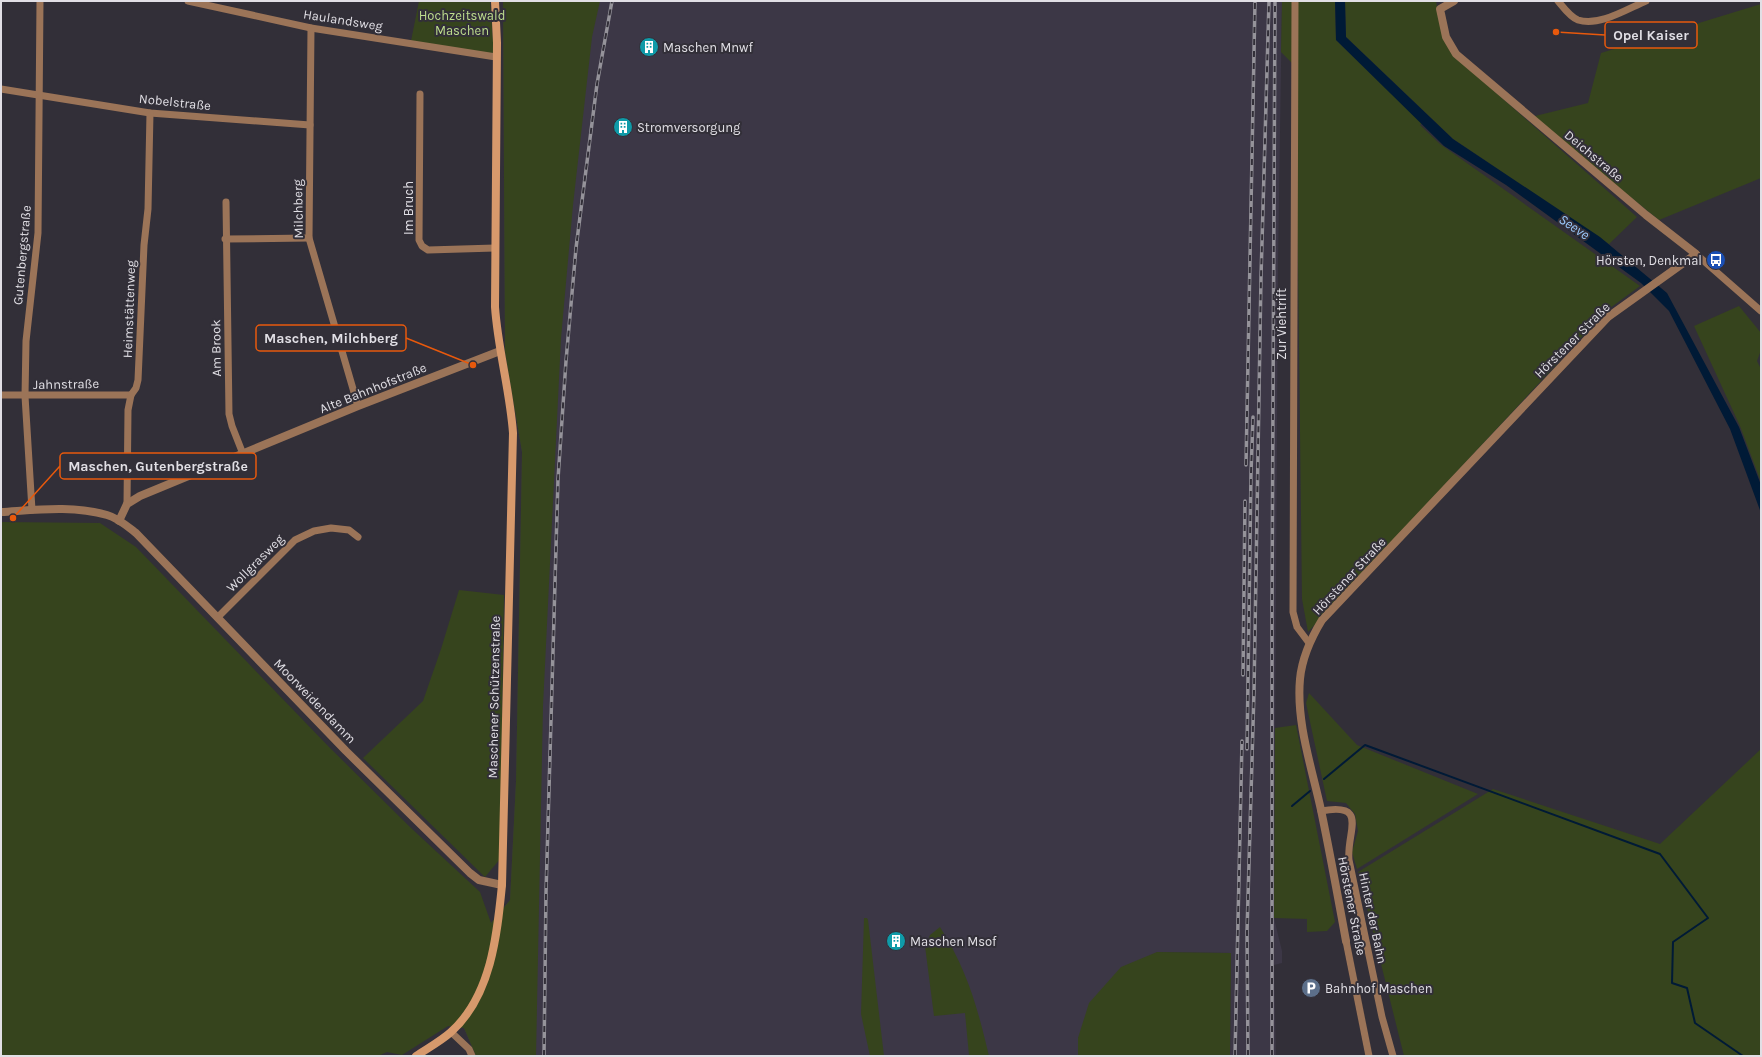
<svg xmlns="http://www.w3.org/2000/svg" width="1762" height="1057" viewBox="0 0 1762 1057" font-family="Karla,sans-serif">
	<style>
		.built { fill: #3c3746 }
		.green { fill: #36441d }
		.water { fill: #001a36 }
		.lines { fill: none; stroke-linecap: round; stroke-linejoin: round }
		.stream { stroke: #001a36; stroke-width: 2 }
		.minor { stroke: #9b7458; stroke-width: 7 }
		.tertiary { stroke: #9b7458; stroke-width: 8 }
		.secondary { stroke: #d7996c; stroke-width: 8 }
		.rail-casing { stroke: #95939a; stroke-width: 3.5 }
		.rail { stroke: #322f38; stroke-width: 2; stroke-dasharray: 6; stroke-linecap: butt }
		.labels { text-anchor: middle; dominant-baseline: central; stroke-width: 4; stroke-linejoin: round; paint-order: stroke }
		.park-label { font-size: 13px; fill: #bddd8d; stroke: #322f38 }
		.street-label { font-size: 13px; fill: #e1dfe5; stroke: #322f38 }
		.poi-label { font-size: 13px; fill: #e1dfe5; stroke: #322f38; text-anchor: start }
		.water-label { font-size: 14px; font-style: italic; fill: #9bc9fd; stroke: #322f38 }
		.leader { fill: none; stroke: #e8590c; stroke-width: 1.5 }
		.callout-dot { fill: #e8590c; stroke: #322f38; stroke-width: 1.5 }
		.callout { fill: #322f38; stroke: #e8590c; stroke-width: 1.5 }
		.callout-label { font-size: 14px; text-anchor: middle; font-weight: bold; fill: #e1dfe5 }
	</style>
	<rect width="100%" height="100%" fill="#322f38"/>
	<!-- built -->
	<path class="built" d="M503,1H1282L1278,266L1274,918L1282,951V963L1274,965L1276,1056H1230L1231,953L1157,952L1078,1038V1056H476L464,1028L448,1026L491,923L510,900L516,781L522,452L505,352Z"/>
	<!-- green -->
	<g class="green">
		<path d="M419,1H490L494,54L411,41Z"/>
		<path d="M503,1H600L592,37L573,205L561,338L543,706L536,1056H476L464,1028L448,1026L402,1055L387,1052L378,1056H1V522L100,523L136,547L329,747L411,828L480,892L491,923L510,900L516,781L522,452L505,352Z"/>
		<path d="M1282,1H1335L1336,40L1422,123L1420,125L1440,144L1640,286L1606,311L1308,632L1302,599L1298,263L1293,64L1281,52Z"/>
		<path d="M1345,1H1436L1440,24L1460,61L1637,217L1609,244L1453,139L1346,37Z"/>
		<path d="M1761,4V178L1659,220L1531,117L1588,103L1601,53Z"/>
		<path d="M1739,306L1761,333V350L1757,361L1761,369V482L1740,426L1694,326Z"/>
		<path d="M459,590L504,595L500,859L485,877L363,758L423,701L441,649Z"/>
		<path d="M1309,693L1357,745L1478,794L1357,869L1352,852L1358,831L1355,814L1346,803L1327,801L1306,703Z"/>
		<path d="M1296,725L1335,922L1327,931L1307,932V919L1274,918L1275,728Z"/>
		<path d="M1761,749V1056H1404L1358,872L1493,789L1660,844Z"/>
		<path d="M864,918H867L868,920L884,1056H870L861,1014Z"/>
		<path d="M940,927C968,972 977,1006 989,1056H957L969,1055L965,1013L934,1016L925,946L930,935Z"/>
		<path d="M1157,952L1231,953L1230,1056H1078V1038L1089,1003L1121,967Z"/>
	</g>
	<!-- water -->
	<path class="water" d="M1335,1H1345L1346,37L1453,139L1600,237L1667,293L1739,427L1761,485V513L1730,429L1669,311L1641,283L1506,185L1444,146L1336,40Z"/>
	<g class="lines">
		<!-- stream -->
		<g class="stream">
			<path d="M1324,779L1365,745L1660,854L1708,918L1673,942L1672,983L1687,988L1695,1023L1743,1056"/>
			<path d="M1292,806L1310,791"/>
		</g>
		<!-- minor -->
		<g class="minor">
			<path d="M188,1L311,28L496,57"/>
			<path d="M1295,1L1293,612L1297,627L1309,643"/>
			<path d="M1558,1C1563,7 1570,17 1578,20C1599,27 1627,9 1646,1"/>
			<path d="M311,28L309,238L358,406"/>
			<path d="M1,89L150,113L310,125"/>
			<path d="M420,94L419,240L422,246L428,250L495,248"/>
			<path d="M226,202L229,414L232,426L243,454"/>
			<path d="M225,239L309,238"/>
			<path d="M1696,254L1761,311"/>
			<path d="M1,395H131"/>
			<path d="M127,504L128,410L131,395L136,388L138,380L144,245L148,209L150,113"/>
			<path d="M32,510L25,396L26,341L38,233L40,1"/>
			<path d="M218,617L295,540L314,531L331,528L349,530L358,537"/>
			<path d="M1321,811C1370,802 1346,832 1349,860L1382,1017L1393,1056"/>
			<path d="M1346,941L1369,1056"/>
			<path d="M451,1032L469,1049L472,1056"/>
		</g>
		<!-- tertiary -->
		<g class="tertiary">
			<path d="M1,512C35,510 73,505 107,515C118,518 127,526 136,533L346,751L470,873L479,880L502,885"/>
			<path d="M119,521L127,504L140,496L358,406L500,351"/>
			<path d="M1346,941C1338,897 1330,853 1321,810C1312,768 1296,723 1300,679C1302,658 1311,638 1322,620L1608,317L1696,254L1646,215L1456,54L1446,37L1440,9L1454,1"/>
		</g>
		<!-- secondary -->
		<path class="secondary" d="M416,1056C428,1048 441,1041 451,1032C491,996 497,936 502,885L513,433C510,391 498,350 495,307L497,43L495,1"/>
		<defs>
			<g id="rail">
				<path d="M1246,465L1255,1"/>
				<path d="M1243,675L1245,501"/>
				<path d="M1247,749L1251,473L1253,417"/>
				<path d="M544,1056L546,893L558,479L566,361L576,248L597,84L612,1"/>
				<path d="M1235,1056L1242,741"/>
				<path d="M1248,1056L1247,932L1254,691L1261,277L1269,1"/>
				<path d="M1272,1056V606L1275,1"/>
			</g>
		</defs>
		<!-- rail casing -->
		<use href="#rail" class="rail-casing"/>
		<!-- rail -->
		<use href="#rail" class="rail"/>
	</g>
	<!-- icons -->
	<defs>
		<symbol id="building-disc" viewBox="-11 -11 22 22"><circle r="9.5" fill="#0f9aa8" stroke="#322f38"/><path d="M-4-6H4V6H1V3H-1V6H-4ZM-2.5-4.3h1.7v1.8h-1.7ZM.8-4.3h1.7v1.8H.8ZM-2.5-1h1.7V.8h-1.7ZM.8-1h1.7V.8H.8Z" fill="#fff"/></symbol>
		<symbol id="bus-disc" viewBox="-11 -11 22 22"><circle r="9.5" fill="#1a4fb4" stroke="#322f38"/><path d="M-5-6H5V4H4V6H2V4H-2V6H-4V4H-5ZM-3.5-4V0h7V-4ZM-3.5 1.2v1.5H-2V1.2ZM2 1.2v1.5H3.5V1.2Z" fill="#fff"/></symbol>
		<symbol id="parking-disc" viewBox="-11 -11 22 22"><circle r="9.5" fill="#5c6f8a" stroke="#322f38"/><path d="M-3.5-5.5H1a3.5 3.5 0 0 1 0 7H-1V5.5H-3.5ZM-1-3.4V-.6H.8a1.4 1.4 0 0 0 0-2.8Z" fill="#fff"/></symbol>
	</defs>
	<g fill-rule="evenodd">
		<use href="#building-disc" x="638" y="36" width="22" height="22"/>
		<use href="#building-disc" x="612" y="116" width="22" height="22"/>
		<use href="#bus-disc" x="1705" y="249" width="22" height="22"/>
		<use href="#building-disc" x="885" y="930" width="22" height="22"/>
		<use href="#parking-disc" x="1300" y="977" width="22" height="22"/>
	</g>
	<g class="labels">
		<!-- park labels -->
		<g class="park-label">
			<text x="462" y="15">Hochzeitswald<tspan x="462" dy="15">Maschen</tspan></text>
		</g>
		<!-- street labels -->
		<g class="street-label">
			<text transform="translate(343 20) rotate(9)">Haulandsweg</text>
			<text transform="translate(175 102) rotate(6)">Nobelstraße</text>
			<text transform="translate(1594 156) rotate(40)">Deichstraße</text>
			<text transform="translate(408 208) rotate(-90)">Im Bruch</text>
			<text transform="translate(298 209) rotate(-91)">Milchberg</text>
			<text transform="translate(22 255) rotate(-85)">Gutenbergstraße</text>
			<text transform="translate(129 309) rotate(-88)">Heimstättenweg</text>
			<text transform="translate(1281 324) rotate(-90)">Zur Viehtrift</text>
			<text transform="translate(1572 340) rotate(-45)">Hörstener Straße</text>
			<text transform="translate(216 348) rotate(-91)">Am Brook</text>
			<text transform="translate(66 384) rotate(-1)">Jahnstraße</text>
			<text transform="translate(373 388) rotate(-22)">Alte Bahnhofstraße</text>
			<text transform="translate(255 563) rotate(-45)">Wollgrasweg</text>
			<text transform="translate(1349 576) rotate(-47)">Hörstener Straße</text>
			<text transform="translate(494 697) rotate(-89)">Maschener Schützenstraße</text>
			<text transform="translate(315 701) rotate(46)">Moorweidendamm</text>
			<text transform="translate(1352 906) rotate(79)">Hörstener Straße</text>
			<text transform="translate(1373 918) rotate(78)">Hinter der Bahn</text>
		</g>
		<!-- poi labels -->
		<g class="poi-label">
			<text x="663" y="47">Maschen Mnwf</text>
			<text x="637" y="127">Stromversorgung</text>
			<text x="1702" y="260" text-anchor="end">Hörsten, Denkmal</text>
			<text x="910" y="941">Maschen Msof</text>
			<text x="1325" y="988">Bahnhof Maschen</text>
		</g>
		<!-- water labels -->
		<g class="water-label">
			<text transform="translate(1574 227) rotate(34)">Seeve</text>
		</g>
	</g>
	<!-- callouts -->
	<path class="leader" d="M1556 32L1605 35M473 365L406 338M13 518L60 466"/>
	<g class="callout-dot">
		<circle cx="1556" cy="32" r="4"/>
		<circle cx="473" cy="365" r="4"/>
		<circle cx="13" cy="518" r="4"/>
	</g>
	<g class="callout">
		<rect x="1605" y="22" width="92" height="26" rx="4"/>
		<rect x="256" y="325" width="150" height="26" rx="4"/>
		<rect x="60" y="453" width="196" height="26" rx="4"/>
	</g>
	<g class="callout-label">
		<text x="1651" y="40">Opel Kaiser</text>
		<text x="331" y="343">Maschen, Milchberg</text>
		<text x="158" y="471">Maschen, Gutenbergstraße</text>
	</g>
	<!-- border -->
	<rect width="1762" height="1057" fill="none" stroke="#e1dfe5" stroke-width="4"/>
</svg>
